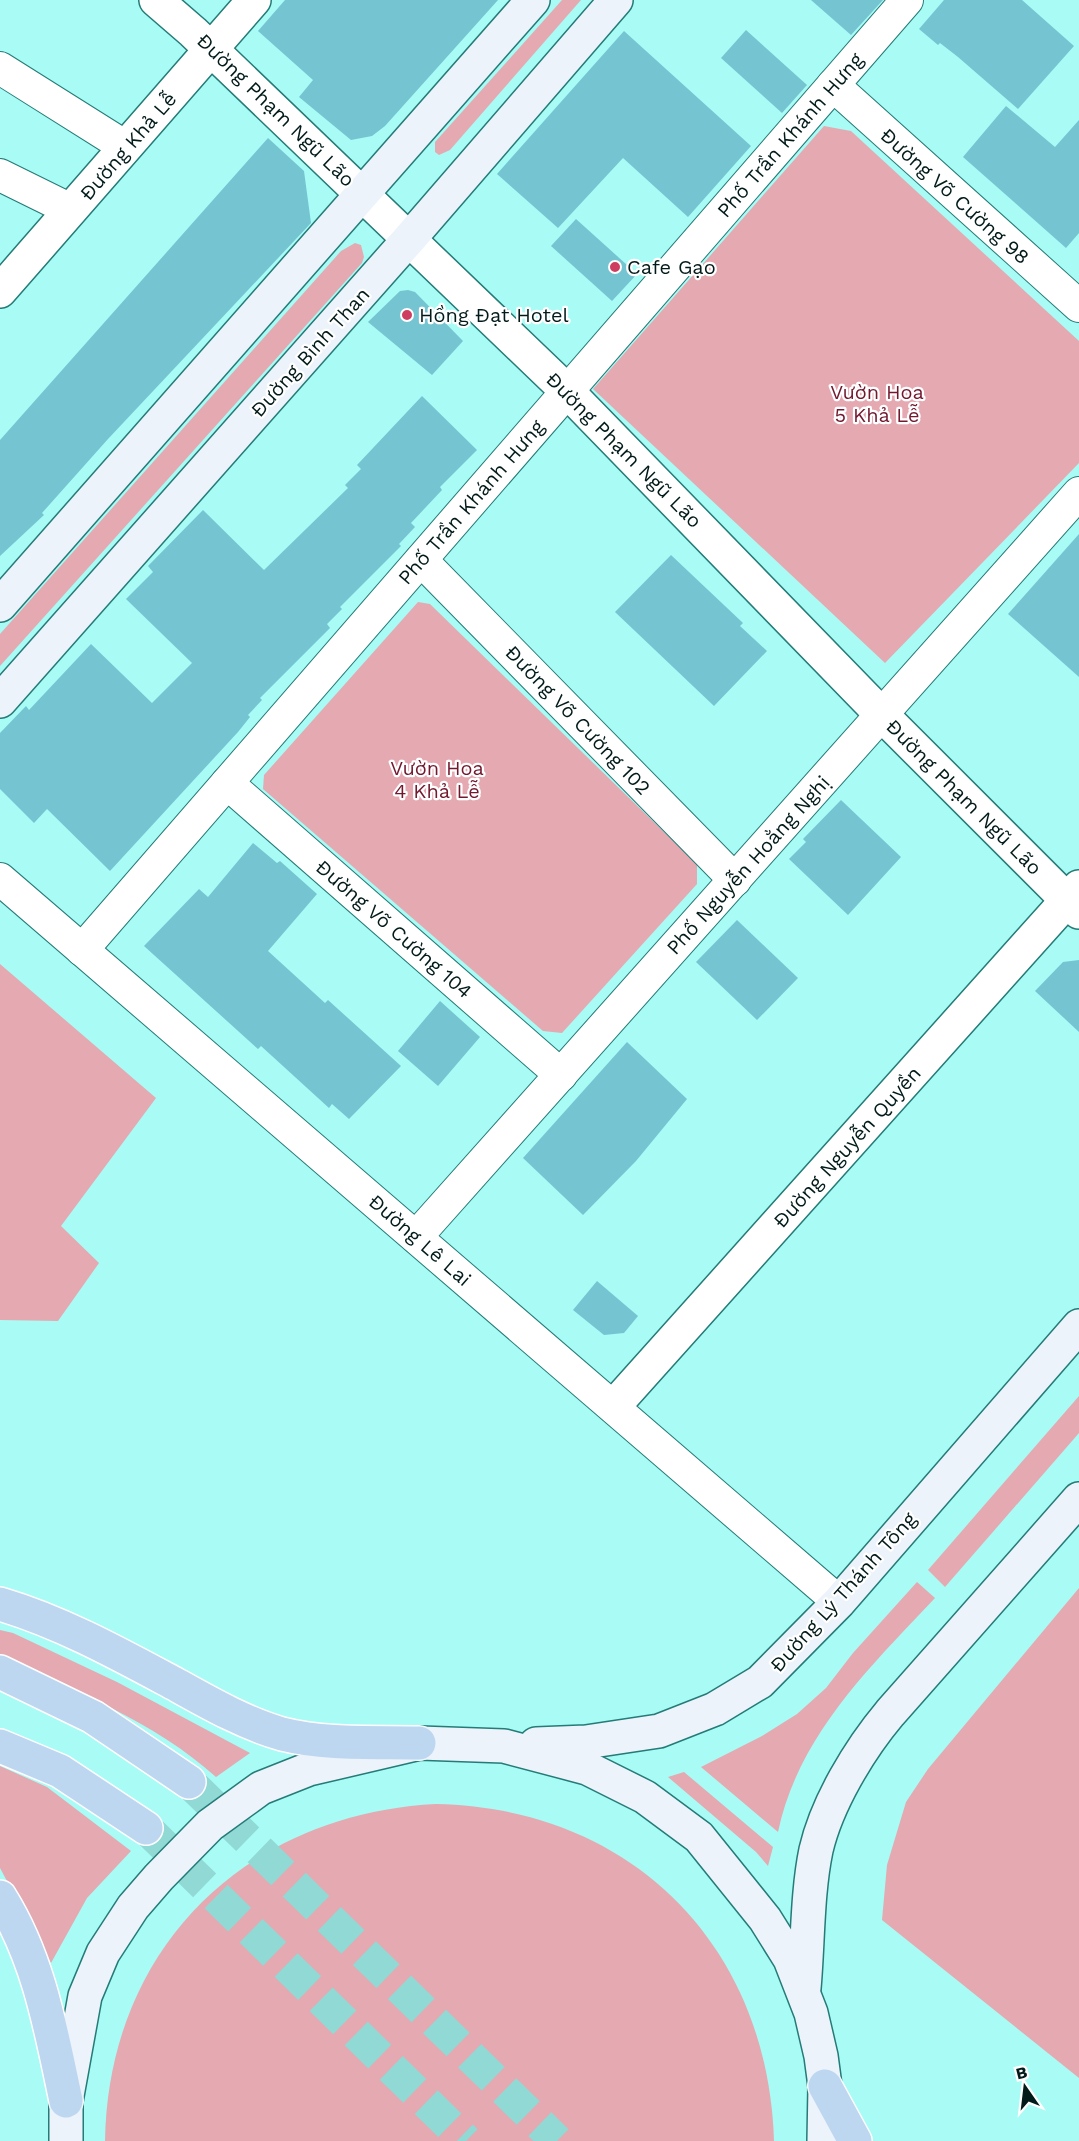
<svg xmlns="http://www.w3.org/2000/svg" width="1079" height="2141" viewBox="0 0 1079 2141" font-family="'Work Sans',sans-serif">
	<style>
		.green { fill: #e5a9b1 }
		.building { fill: #75c4d2 }
		.lines { fill: none; stroke-linecap: round; stroke-linejoin: round }
		.motorway-tunnel { stroke: #90d9d4; stroke-width: 33; stroke-dasharray: 33 16; stroke-linecap: butt }
		.minor-casing { stroke: #247b77; stroke-width: 34 }
		.tertiary-casing { stroke: #247b77; stroke-width: 36 }
		.secondary-casing { stroke: #247b77; stroke-width: 36 }
		.motorway-casing { stroke: #fff; stroke-width: 36 }
		.minor { stroke: #fff; stroke-width: 32 }
		.tertiary { stroke: #fff; stroke-width: 33 }
		.secondary { stroke: #ecf3fb; stroke-width: 33 }
		.motorway { stroke: #bed7f1; stroke-width: 33 }
		.poi-dot { fill: #cd3e61; stroke: #fff; stroke-width: 2 }
		.labels { text-anchor: middle; dominant-baseline: central; stroke-width: 4.5; stroke-linejoin: round; paint-order: stroke }
		.street-label { font-size: 20px; fill: #021b1a; stroke: #fff }
		.poi-label { font-size: 20px; fill: #021b1a; stroke: #fff; text-anchor: start }
		.park-label { font-size: 20px; fill: #721930; stroke: #fff }
	</style>
	<rect width="100%" height="100%" fill="#a9fbf5"/>
	<!-- green -->
	<g class="green">
		<path d="M562,0H581L450,150L439,155L435,152V142Z"/>
		<path d="M824,126L851,131L1079,341V463L885,663L593,389Z"/>
		<path d="M355,243L361,245L364,257L362,263L0,666V634L341,251Z"/>
		<path d="M418,602L430,604L697,864V884L562,1033L543,1031L263,789L264,775Z"/>
		<path d="M0,964L156,1098L61,1226L99,1263L58,1321L0,1320Z"/>
		<path d="M1079,1396V1433L945,1587L928,1570Z"/>
		<path d="M917,1582L935,1598C870,1667 798,1736 778,1832L701,1767L762,1736L797,1714L826,1688L853,1653Z"/>
		<path d="M1079,1588V2078L882,1920L887,1865L906,1802L928,1769Z"/>
		<path d="M0,1630L13,1633L117,1682L250,1753L216,1777C155,1722 75,1690 0,1659Z"/>
		<path d="M0,1766L47,1787L131,1851L87,1898L51,1963L0,1868Z"/>
		<path d="M684,1772L773,1847L768,1866L756,1852L668,1777Z"/>
		<path d="M436,1804C632,1808 768,1946 774,2141H105C108,1948 246,1814 436,1804Z"/>
	</g>
	<!-- building -->
	<g class="building">
		<path d="M285,0H498L385,126L372,136L351,140L299,97L313,80L258,31Z"/>
		<path d="M811,0H883L851,35Z"/>
		<path d="M944,0H1022L1074,46L1018,109L958,57L940,43L938,45L919,29Z"/>
		<path d="M746,30L807,85L782,113L721,58Z"/>
		<path d="M624,31L751,146L688,217L623,158L558,228L497,174Z"/>
		<path d="M1006,106L1055,147L1079,120V233L1066,248L963,157Z"/>
		<path d="M268,138L304,171L311,223L108,439L42,513L44,515L0,556V440Z"/>
		<path d="M576,219L637,274L612,301L551,246Z"/>
		<path d="M408,290L415,292L463,341L432,375L368,322L400,291Z"/>
		<path d="M422,396L477,450L440,487L442,490L411,523L415,527L399,544L401,546L340,607L342,609L327,624L330,628L260,698L262,700L248,715L250,717L238,732L110,871L47,809L34,823L0,789V733L26,706L29,710L91,644L152,703L192,663L126,599L153,572L148,566L203,510L264,570L348,488L345,485L361,469L357,465Z"/>
		<path d="M1079,534V677L1008,614Z"/>
		<path d="M671,555L743,623L740,626L767,651L714,706L615,612Z"/>
		<path d="M841,800L901,857L848,915L789,859L806,842L803,839Z"/>
		<path d="M253,843L277,863L280,861L317,894L268,951L325,1003L328,1000L401,1066L349,1119L332,1104L329,1108L261,1046L258,1049L144,946L199,889L208,897Z"/>
		<path d="M737,920L798,978L757,1020L696,962Z"/>
		<path d="M1079,960V1032L1035,991L1063,962Z"/>
		<path d="M440,1001L480,1037L438,1086L398,1051Z"/>
		<path d="M627,1042L687,1099L636,1161L583,1215L523,1158Z"/>
		<path d="M597,1281L638,1316L624,1333L604,1335L573,1310Z"/>
	</g>
	<g class="lines">
		<!-- motorway-tunnel -->
		<g class="motorway-tunnel">
			<path d="M189,1782L557,2141"/>
			<path d="M146,1828L466,2141"/>
		</g>
		<defs>
			<g id="minor">
				<path d="M0,68L124,146"/>
				<path d="M833,85L1079,306"/>
				<path d="M0,175L71,210"/>
				<path d="M421,560L735,880"/>
				<path d="M227,783L561,1075"/>
				<path d="M0,879L839,1602"/>
				<path d="M82,950L907,0"/>
				<path d="M416,1237L1079,493"/>
			</g>
			<g id="tertiary">
				<path d="M156,0L193,32L567,391L881,714L1079,912"/>
				<path d="M0,291L254,0"/>
				<path d="M614,1406L1079,887"/>
			</g>
			<g id="secondary">
				<path d="M0,605L533,0"/>
				<path d="M0,701L410,238L616,0"/>
				<path d="M536,1744L586,1742L659,1731L715,1709L760,1682L839,1602L1079,1326"/>
				<path d="M804,1988C808,1944 807,1893 816,1850C827,1803 859,1750 890,1713L1079,1499"/>
				<path d="M66,2141V2101L85,1996L103,1953L133,1907L159,1877L210,1825L261,1788L309,1769L420,1743L504,1746L587,1768L645,1797L699,1837L765,1919L790,1959L811,2013L821,2056L825,2086L824,2141"/>
			</g>
			<g id="motorway">
				<path d="M0,1604C61,1622 119,1654 175,1684C209,1703 244,1723 282,1734C326,1745 374,1742 419,1743"/>
				<path d="M0,1672L93,1717L189,1782"/>
				<path d="M0,1746L60,1771L146,1828"/>
				<path d="M0,1897C39,1959 51,2030 66,2101"/>
				<path d="M825,2086L855,2141"/>
			</g>
		</defs>
		<!-- minor casing -->
		<use href="#minor" class="minor-casing"/>
		<!-- tertiary casing -->
		<use href="#tertiary" class="tertiary-casing"/>
		<!-- secondary casing -->
		<use href="#secondary" class="secondary-casing"/>
		<!-- motorway casing -->
		<use href="#motorway" class="motorway-casing"/>
		<!-- minor -->
		<use href="#minor" class="minor"/>
		<!-- tertiary -->
		<use href="#tertiary" class="tertiary"/>
		<!-- secondary -->
		<use href="#secondary" class="secondary"/>
		<!-- motorway -->
		<use href="#motorway" class="motorway"/>
	</g>
	<!-- markers -->
	<g class="poi-dot">
		<circle cx="615" cy="267" r="6"/>
		<circle cx="407" cy="315" r="6"/>
	</g>
	<g class="labels">
		<!-- street labels -->
		<g class="street-label">
			<text transform="translate(276 110) rotate(44)">Đường Phạm Ngũ Lão</text>
			<text transform="translate(790 135) rotate(-49)">Phố Trần Khánh Hưng</text>
			<text transform="translate(128 146) rotate(-49)">Đường Khả Lễ</text>
			<text transform="translate(955 196) rotate(42)">Đường Võ Cường 98</text>
			<text transform="translate(310 352) rotate(-48)">Đường Bình Than</text>
			<text transform="translate(624 450) rotate(45)">Đường Phạm Ngũ Lão</text>
			<text transform="translate(471 502) rotate(-49)">Phố Trần Khánh Hưng</text>
			<text transform="translate(578 720) rotate(46)">Đường Võ Cường 102</text>
			<text transform="translate(964 797) rotate(45)">Đường Phạm Ngũ Lão</text>
			<text transform="translate(748 865) rotate(-48)">Phố Nguyễn Hoằng Nghị</text>
			<text transform="translate(394 929) rotate(41)">Đường Võ Cường 104</text>
			<text transform="translate(847 1147) rotate(-48)">Đường Nguyễn Quyền</text>
			<text transform="translate(420 1240) rotate(41)">Đường Lê Lai</text>
			<text transform="translate(843 1592) rotate(-48)">Đường Lý Thánh Tông</text>
		</g>
		<!-- poi labels -->
		<g class="poi-label">
			<text x="627" y="267">Cafe Gạo</text>
			<text x="419" y="315">Hồng Đạt Hotel</text>
		</g>
		<!-- park labels -->
		<g class="park-label">
			<text x="877" y="392">Vườn Hoa<tspan x="877" dy="23">5 Khả Lễ</tspan></text>
			<text x="437" y="768">Vườn Hoa<tspan x="437" dy="23">4 Khả Lễ</tspan></text>
		</g>
	</g>
	<!-- north arrow -->
	<g transform="translate(1025 2087) rotate(346)" stroke="#ffffff" stroke-width="4.5" paint-order="stroke">
	<path d="M0-4.5L10 22L0 15L-10 22Z" fill="#021b1a"/>
	<text y="-9" font-size="16" font-weight="bold" text-anchor="middle" fill="#021b1a">B</text>
	</g>
</svg>
